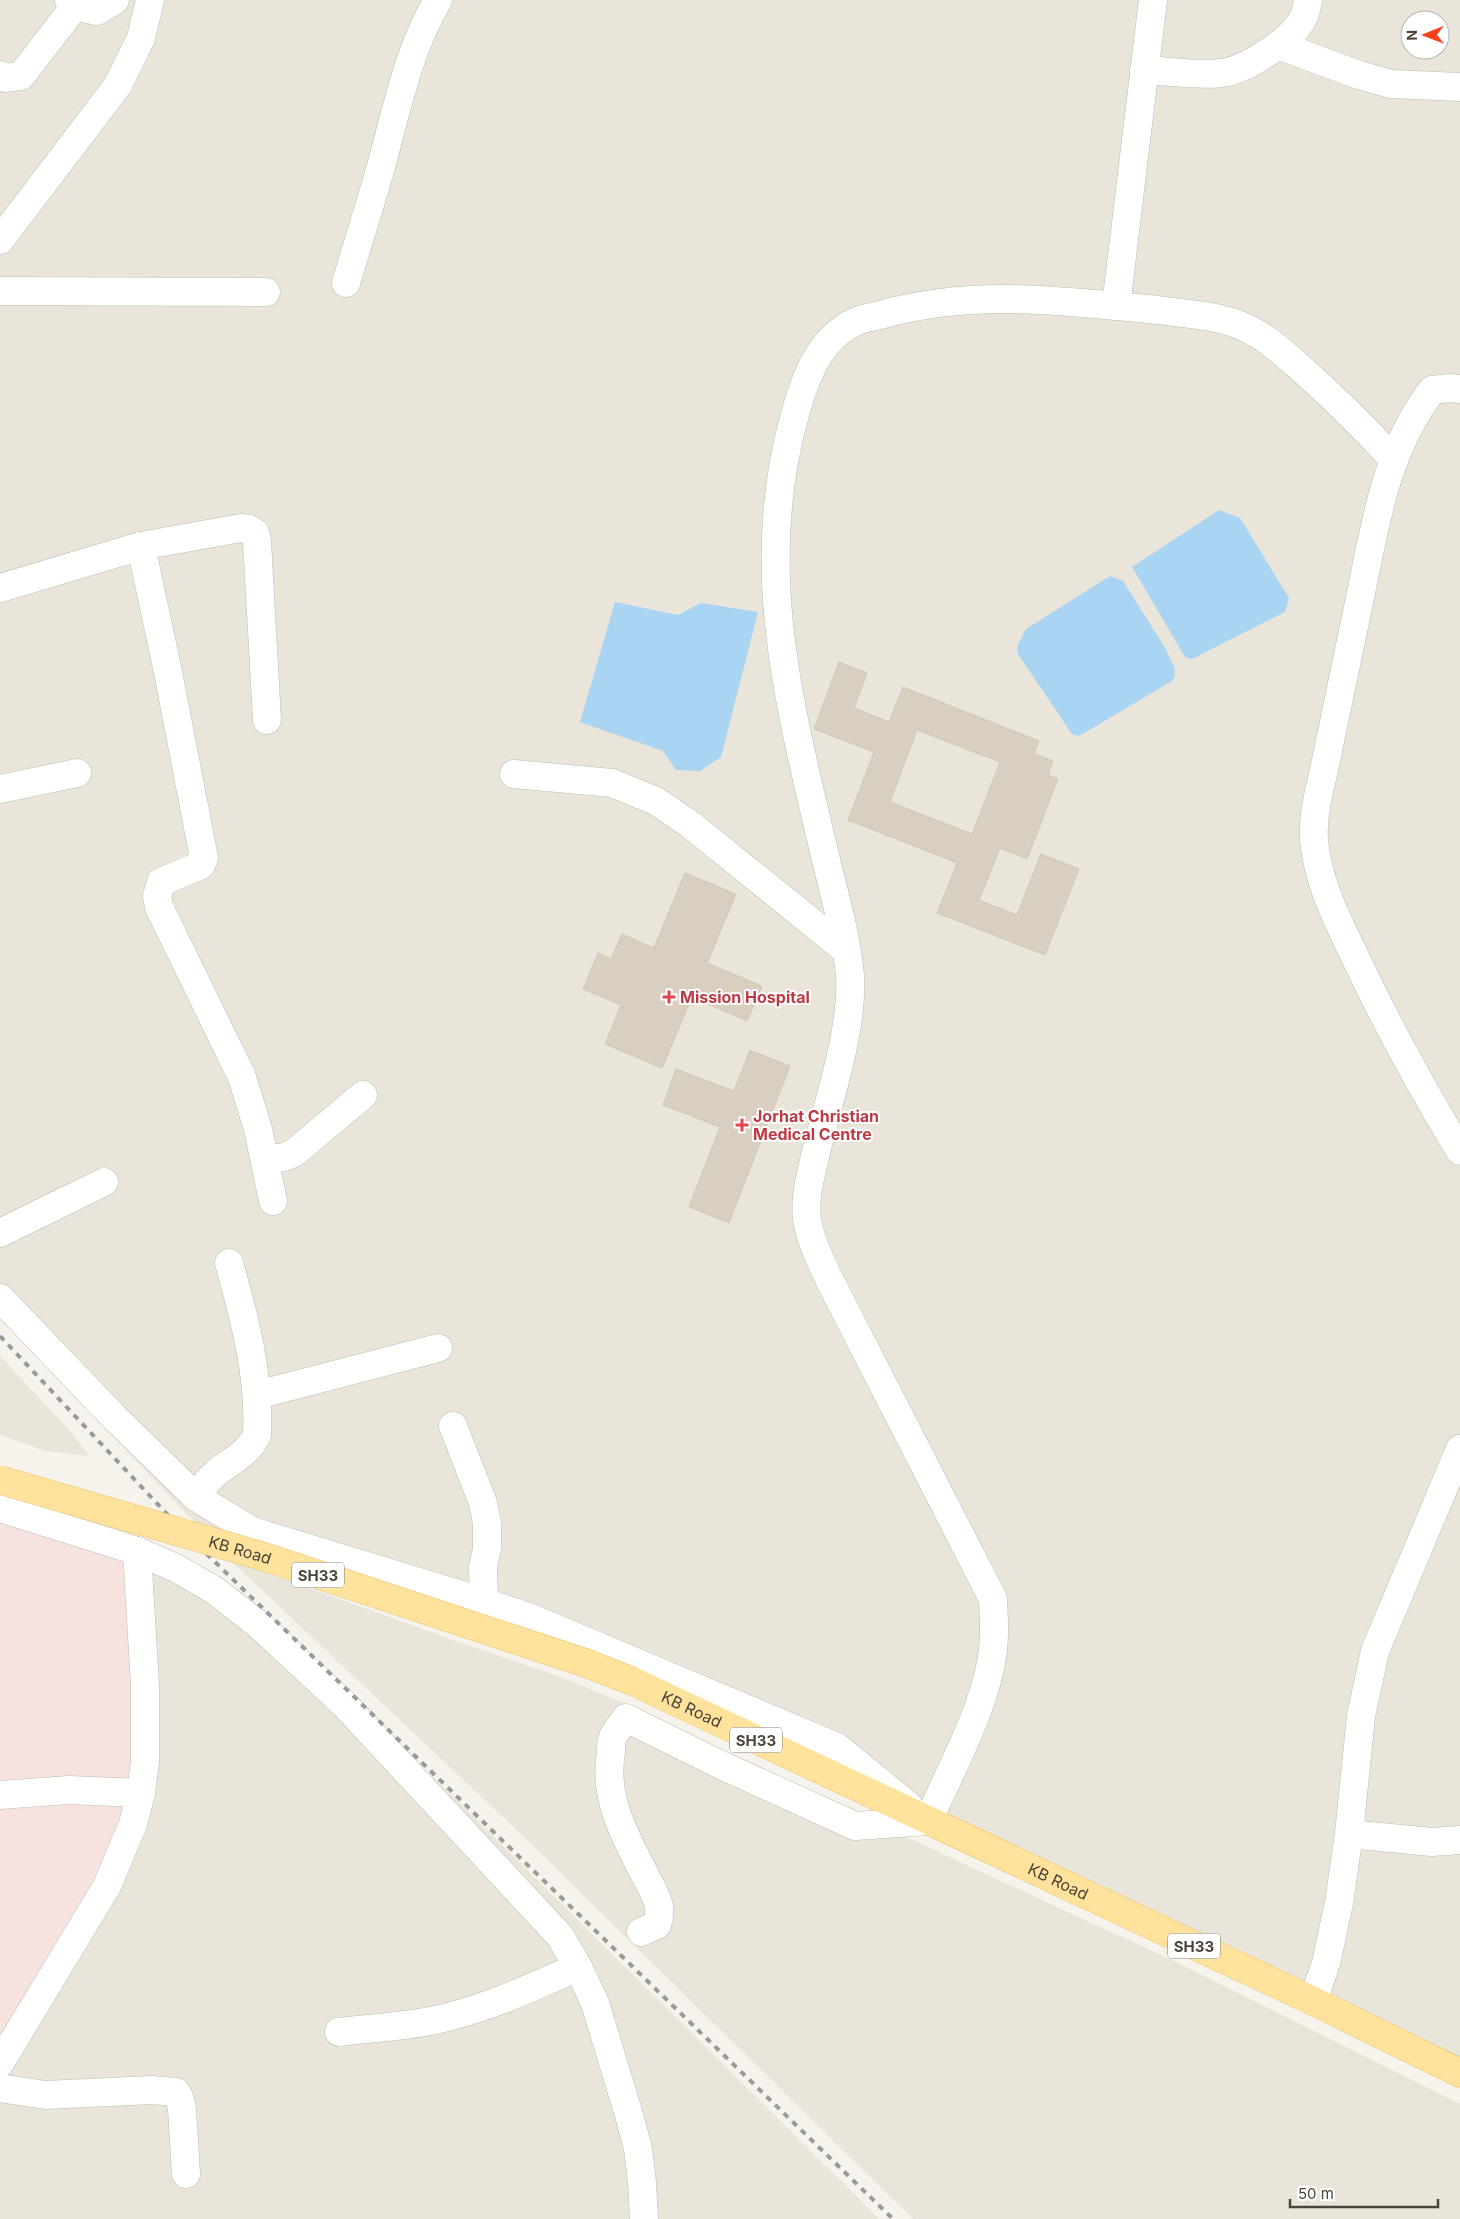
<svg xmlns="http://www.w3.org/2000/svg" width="1460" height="2219" viewBox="0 0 1460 2219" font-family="Inter,sans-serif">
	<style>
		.residential { fill: #eae5da; fill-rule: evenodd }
		.medical { fill: #f6e3e0 }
		.water { fill: #a9d4f2 }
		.building { fill: #d8cfc1; stroke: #d3c7b4; fill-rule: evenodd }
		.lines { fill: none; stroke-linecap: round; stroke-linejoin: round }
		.minor-casing { stroke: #c2bbae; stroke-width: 29 }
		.major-casing { stroke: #e6c16a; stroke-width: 29 }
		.minor { stroke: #fff; stroke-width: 28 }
		.major { stroke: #ffe39c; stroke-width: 28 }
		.rail { stroke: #9a9a9a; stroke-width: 4; stroke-dasharray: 6 6; stroke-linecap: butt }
		.major-bridge-casing { stroke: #e6c16a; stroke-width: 29; stroke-linecap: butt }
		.major-bridge { stroke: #ffe39c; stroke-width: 28 }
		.health-dot { fill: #e0444e; stroke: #fff; stroke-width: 2 }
		.labels { text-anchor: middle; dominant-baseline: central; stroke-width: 4; stroke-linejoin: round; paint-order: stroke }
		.shield { fill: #fff; stroke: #817c74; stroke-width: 1 }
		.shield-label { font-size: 15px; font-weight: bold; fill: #4b4439 }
		.health-label { font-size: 16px; font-weight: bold; fill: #be3a42; stroke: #fff; text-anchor: start }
		.street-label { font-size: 16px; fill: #4b4439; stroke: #fff }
	</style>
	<rect width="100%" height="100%" fill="#f6f3ec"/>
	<!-- residential -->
	<g class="residential">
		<path d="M0,0H1460V2067L726,1715L200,1528L0,1317ZM1410,20H1440V50H1410Z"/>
		<path d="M0,1356L70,1431L89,1456L46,1451L0,1435Z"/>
		<path d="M150,1543L204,1568L240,1591L470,1813L879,2219H0V2047Z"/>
		<path d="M229,1559L464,1644L561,1677L631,1706L796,1786L1176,1962L1460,2104V2219H913L525,1838Z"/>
	</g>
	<!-- medical -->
	<path class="medical" d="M0,1493L59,1510L122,1534L137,1693L130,1796L104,1870L0,2047Z"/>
	<!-- water -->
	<g class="water">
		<path d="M1219,510L1240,518L1289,598L1285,612L1192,659L1185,657L1132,567Z"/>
		<path d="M1110,576L1123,581L1164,646L1175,669V675L1172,681L1079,736L1072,734L1018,654L1017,647L1026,629Z"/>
		<path d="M615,602L678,615L701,603L758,612L721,757L700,771L676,770L663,751L580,722Z"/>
	</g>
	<!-- building -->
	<g class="building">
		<path d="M839,662L867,673L854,708L889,722L903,687L1039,741L1034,754L1053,761L1048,775L1058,779L1027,859L1000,848L979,900L1017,915L1041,854L1079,869L1045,955L937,913L957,863L848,820L874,752L814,729ZM917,730L1000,762L972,834L890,802Z"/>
		<path d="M685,873L736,894L707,963L762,986L747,1021L692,997L662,1068L605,1044L621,1005L583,989L598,953L611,959L622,934L654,948Z"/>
		<path d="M750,1050L790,1066L729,1223L689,1207L720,1127L663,1105L676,1069L734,1091Z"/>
	</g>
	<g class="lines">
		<defs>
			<g id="minor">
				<path d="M69,0L75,6L97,11L115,0"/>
				<path d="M1278,45L1359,75L1391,84L1460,87"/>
				<path d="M1144,70C1169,71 1197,76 1221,73C1246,70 1287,43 1301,22C1305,16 1307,7 1308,0"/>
				<path d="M0,75L5,78L21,76L75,6"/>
				<path d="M0,240L118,85L141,38L150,0"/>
				<path d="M346,283C358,242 372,200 383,159C398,104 409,49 438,0"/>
				<path d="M0,291L266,292"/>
				<path d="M1116,306L1153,0"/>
				<path d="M1460,389L1450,388L1432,390C1386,451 1376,520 1361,593C1349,650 1337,707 1325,765C1320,788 1312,815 1314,840C1318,884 1338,921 1357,961C1388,1026 1422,1089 1460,1151"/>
				<path d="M141,546L168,672L204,858L201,865L161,882L157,896L159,907L242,1077L258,1129L273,1201"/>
				<path d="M0,588L141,546L241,528L249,529L255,533L257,541L267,720"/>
				<path d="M514,774L612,783L656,801L691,825L846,950"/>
				<path d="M0,789L77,773"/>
				<path d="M265,1160L284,1157L294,1153L363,1095"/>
				<path d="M0,1233L104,1182"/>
				<path d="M0,1298L114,1417L196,1497L252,1531L484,1602"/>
				<path d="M257,1395L438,1348"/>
				<path d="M453,1426L483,1503L487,1523V1549L483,1567L484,1602L526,1616L837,1747L909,1806"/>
				<path d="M196,1497C202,1488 208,1480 216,1473C231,1461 249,1453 257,1435C260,1376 245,1320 229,1263"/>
				<path d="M0,1508L137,1551L145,1686V1761L141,1793L133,1824L107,1886L0,2063"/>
				<path d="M137,1551L176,1568L214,1590L259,1625L345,1705L560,1936L578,1967L595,2003L629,2115L638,2149L642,2182L644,2219"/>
				<path d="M0,1795L69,1790L141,1793"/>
				<path d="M928,1821C951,1769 987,1705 993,1649C995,1633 994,1616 993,1599L829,1279C820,1259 810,1240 807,1219C804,1195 812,1171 817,1148C830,1097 853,1028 850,976C846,931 832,887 822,843C788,699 753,566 794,418C804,381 818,338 857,321C864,318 872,317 880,315C930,301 986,297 1038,300C1078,302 1118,306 1158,310C1187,314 1217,315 1244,327C1263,335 1280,350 1296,364C1330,394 1362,425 1393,459"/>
				<path d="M1349,1834L1432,1842L1460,1840"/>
				<path d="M641,1932L657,1925C664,1905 654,1893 645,1875C625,1836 603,1798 611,1752C611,1747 611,1741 613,1737C616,1730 622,1724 626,1718L719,1764L855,1826L928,1821"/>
				<path d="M1313,2001L1326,1963L1339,1903L1349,1834L1361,1716L1375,1651L1460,1449"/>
				<path d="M339,2032C369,2028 400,2027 430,2021C482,2011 530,1988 578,1967"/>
				<path d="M0,2088L45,2095L152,2090L176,2092L180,2099L182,2109L186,2174"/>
			</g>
			<g id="major">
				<path id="s1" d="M632,1681L1313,2001L1460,2073"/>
			</g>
		</defs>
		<!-- minor casing -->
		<use href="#minor" class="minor-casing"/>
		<!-- major casing -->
		<use href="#major" class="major-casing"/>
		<!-- minor -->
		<use href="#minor" class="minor"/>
		<!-- major -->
		<use href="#major" class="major"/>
		<!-- rail -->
		<path class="rail" d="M0,1336L181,1529L893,2219"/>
		<defs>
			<g id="major-bridge">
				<path id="s2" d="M0,1480L265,1557L583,1662L632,1681"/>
			</g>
		</defs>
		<!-- major-bridge casing -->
		<use href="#major-bridge" class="major-bridge-casing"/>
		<!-- major-bridge -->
		<use href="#major-bridge" class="major-bridge"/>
	</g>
	<!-- markers -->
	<g class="health-dot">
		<path d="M666.5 989.5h5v5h5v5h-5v5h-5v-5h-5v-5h5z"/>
		<path d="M739.5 1117.5h5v5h5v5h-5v5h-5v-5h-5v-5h5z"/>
	</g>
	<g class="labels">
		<!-- shield labels -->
		<g class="shield">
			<rect x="292" y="1562.5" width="52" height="25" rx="4"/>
			<rect x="730" y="1727.5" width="52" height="25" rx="4"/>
			<rect x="1168" y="1933.5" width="52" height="25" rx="4"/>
		</g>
		<g class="shield-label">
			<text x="318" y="1575">SH33</text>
			<text x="756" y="1740">SH33</text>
			<text x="1194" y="1946">SH33</text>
		</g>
		<!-- health labels -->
		<g class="health-label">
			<text x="680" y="997">Mission Hospital</text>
			<text x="753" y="1116">Jorhat Christian<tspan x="753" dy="18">Medical Centre</tspan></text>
		</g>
		<!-- street labels -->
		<g class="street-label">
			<text stroke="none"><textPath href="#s2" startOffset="250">KB Road</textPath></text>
			<text stroke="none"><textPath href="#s1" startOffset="66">KB Road</textPath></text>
			<text stroke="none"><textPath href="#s1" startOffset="471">KB Road</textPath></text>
		</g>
	</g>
	<!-- north arrow -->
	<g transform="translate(1425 35) rotate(269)"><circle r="24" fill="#ffffff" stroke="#b7b4b0"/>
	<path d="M0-4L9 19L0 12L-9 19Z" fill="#fc3f1d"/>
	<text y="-8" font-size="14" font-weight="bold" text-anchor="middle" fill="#4b4439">N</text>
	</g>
	<!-- scale -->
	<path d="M1290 2199v8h148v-8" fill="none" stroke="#4b4439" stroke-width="2.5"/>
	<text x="1298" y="2199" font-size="15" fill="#4b4439" stroke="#ffffff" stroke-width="4" paint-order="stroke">50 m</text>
</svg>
